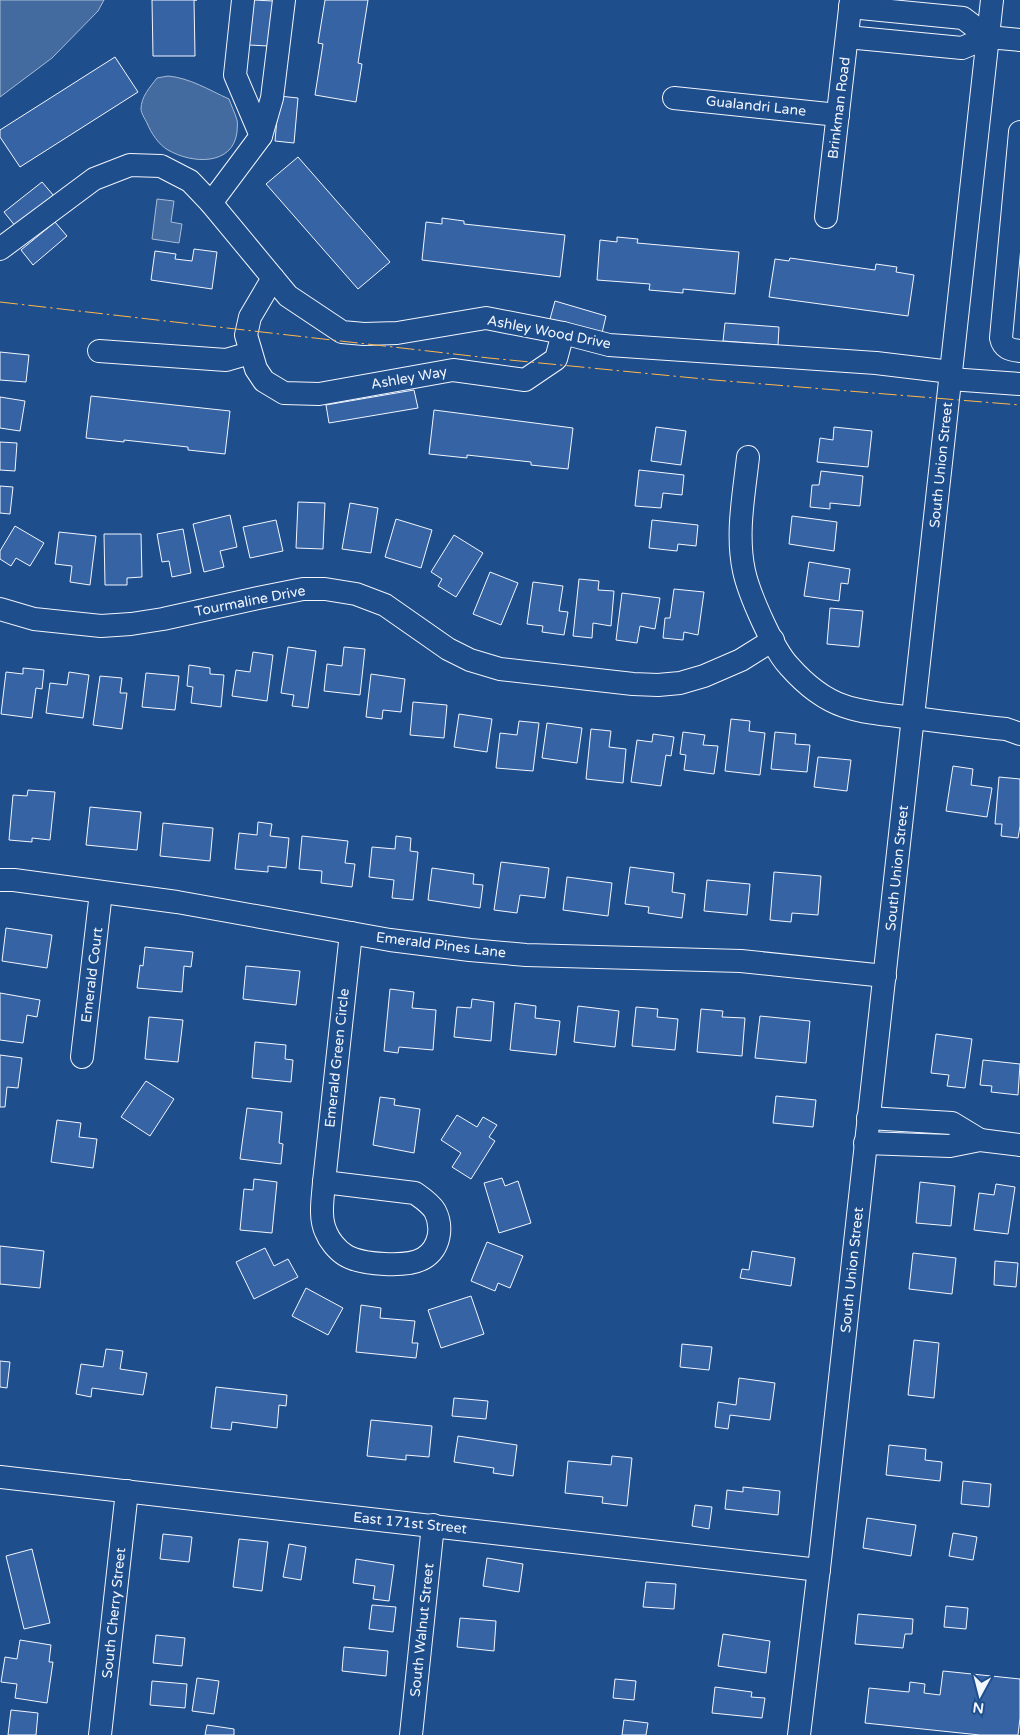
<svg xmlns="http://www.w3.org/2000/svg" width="1020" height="1735" viewBox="0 0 1020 1735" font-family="'Varela Round',sans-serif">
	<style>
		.water { fill: #446ba0; stroke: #a8bbd7 }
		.building { fill: #3563a3; stroke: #f2f6ff }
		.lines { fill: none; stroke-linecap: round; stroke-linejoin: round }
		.minor-casing { stroke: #f2f6ff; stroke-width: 24 }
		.minor { stroke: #1f4e8c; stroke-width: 22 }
		.power { stroke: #ffb74d; stroke-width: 1; stroke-dasharray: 18 4 2.5 4; stroke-linecap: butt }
		.labels { text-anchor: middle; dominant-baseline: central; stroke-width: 4; stroke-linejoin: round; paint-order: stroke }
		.street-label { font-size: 14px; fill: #f2f6ff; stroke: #1f4e8c }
	</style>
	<rect width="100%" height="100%" fill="#1f4e8c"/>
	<!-- water -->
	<g class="water">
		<path d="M0,0H104L98,11L52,58L0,97Z"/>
		<path d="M168,76C190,78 209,90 229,99C231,105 235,113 237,120C238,124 237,128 237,132C233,166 192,164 168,150C159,145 151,133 147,123C145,119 141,113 141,109C141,97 150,87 157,78Z"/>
		<path d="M157,199L174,201L171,222L182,224L179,243L152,239Z"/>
	</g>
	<!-- building -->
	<g class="building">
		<path d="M152,0H197H194L195,56H153Z"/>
		<path d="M254,0L273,1L268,46L249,45Z"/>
		<path d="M325,0H368L358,63L362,64L356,102L315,95L323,44L318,43Z"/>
		<path d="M115,57L138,92L20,167L0,137V130Z"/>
		<path d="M279,96L298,98L294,143L275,141Z"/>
		<path d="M298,157L390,262L358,289L266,184Z"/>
		<path d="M42,182L54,196L16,227L4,212Z"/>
		<path d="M442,218L464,221V224L565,235L560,277L422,260L426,222L442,224Z"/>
		<path d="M55,222L67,236L33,265L21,250Z"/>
		<path d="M617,237L638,239L637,243L739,252L735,294L683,289V293L649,290L650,284L597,280L600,240L617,242Z"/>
		<path d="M194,249L217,252L212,289L151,280L155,251L176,254L175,259L192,261Z"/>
		<path d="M790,258L875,270L876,264L897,267L896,272L914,275L908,316L769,297L775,259L789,261Z"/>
		<path d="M555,301L606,316L602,333L550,319Z"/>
		<path d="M725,323L779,327L778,345L723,341Z"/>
		<path d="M0,352L29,355L26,382L0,380Z"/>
		<path d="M414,390L418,408L329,423L326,405Z"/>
		<path d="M91,396L230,411L225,454L188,450V447L124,440V442L86,438Z"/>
		<path d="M0,397L25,401L20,431L0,428Z"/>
		<path d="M434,410L573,428L568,469L531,465V462L467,455V458L429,454Z"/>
		<path d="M656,427L686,431L681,465L651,461Z"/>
		<path d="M834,427L872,431L868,467L817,462L820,438L833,440Z"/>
		<path d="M0,442L17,443L15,471L0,470Z"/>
		<path d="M639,470L684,475L682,495L663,493L661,508L635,506Z"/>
		<path d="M821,471L863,476L860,506L830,503V509L810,507L812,485H819Z"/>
		<path d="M0,486L13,487L10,514L0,513Z"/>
		<path d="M298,502L325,503L323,549L296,548Z"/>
		<path d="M350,503L378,508L371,553L342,549Z"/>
		<path d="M230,515L237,547L220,551L224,567L204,572L193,524Z"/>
		<path d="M792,516L837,522L834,551L789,544Z"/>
		<path d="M396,519L432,530L421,568L385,557Z"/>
		<path d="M276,520L283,551L250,558L243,527Z"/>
		<path d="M652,520L698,525L696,546L678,544L677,551L649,548Z"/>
		<path d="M15,526L44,543L30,566L16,558L11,566L0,559V551Z"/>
		<path d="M183,529L191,573L172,577L169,561L162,562L157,534Z"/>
		<path d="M59,532L96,536L90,585L70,582L72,566L55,564Z"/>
		<path d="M104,534H141L142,577L127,578V585H105Z"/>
		<path d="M454,535L483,553L456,597L438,586L442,579L431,572Z"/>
		<path d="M809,562L850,569L848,584L841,583L839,601L804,596Z"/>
		<path d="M490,572L518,583L501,625L473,614Z"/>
		<path d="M579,579L599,581L598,590L614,591L611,626L593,623L592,638L573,636Z"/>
		<path d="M533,582L563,586L559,611L568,612L564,635L542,632L543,626L527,624Z"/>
		<path d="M674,589L704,592L698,635L684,632L683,640L663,638L665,618H670Z"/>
		<path d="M622,593L660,598L655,629L640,626L637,643L616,640Z"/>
		<path d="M830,608L863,611L859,647L827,644Z"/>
		<path d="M288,647L316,651L308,708L292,706L294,695L281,693Z"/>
		<path d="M344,647L365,649L360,695L324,691L327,664L342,666Z"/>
		<path d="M253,652L273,655L267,701L232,696L236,670L250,672Z"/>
		<path d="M189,665L210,668V674L224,675L221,707L191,703L193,687L187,686Z"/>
		<path d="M23,668L44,670L42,689L36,688L32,718L1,714L6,672L23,674Z"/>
		<path d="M69,672L89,675L83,718L46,713L50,683L67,685Z"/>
		<path d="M146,673L179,676L175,710L142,707Z"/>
		<path d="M371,674L405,679L401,712L383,710L382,719L366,717Z"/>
		<path d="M100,676L122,678L120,693H127L122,729L93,725Z"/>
		<path d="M413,702L447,705L444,738L410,735Z"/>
		<path d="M459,714L492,719L487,752L454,747Z"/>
		<path d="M731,719L750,721L749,731L765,733L760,775L725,771Z"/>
		<path d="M519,721L539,723L533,771L496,768L500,733L517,735Z"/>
		<path d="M547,723L582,728L577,763L542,758Z"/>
		<path d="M591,729L611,731L609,747L626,749L623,783L586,779Z"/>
		<path d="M683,732L705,735L703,745L718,746L714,774L684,770L686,755L680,754Z"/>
		<path d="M775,732L796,734L795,744L810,745L807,772L771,769Z"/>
		<path d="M653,734L674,737L671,756L666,755L661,786L631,782L637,740L652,742Z"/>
		<path d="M818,757L851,760L847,791L814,787Z"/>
		<path d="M953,766L973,769L971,785L992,788L987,817L946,811Z"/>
		<path d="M999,777L1020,779V826L1018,838L1001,836L1002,824H995Z"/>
		<path d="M28,790L55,792L50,840L32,838V842L9,840L13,795L27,796Z"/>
		<path d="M90,807L141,812L137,850L86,845Z"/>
		<path d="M258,822L272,824L270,836L289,838L286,868L268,866V872L235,869L239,833L257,835Z"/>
		<path d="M163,823L213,828L210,861L160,856Z"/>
		<path d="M302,836L348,841L345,863L355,864L352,887L321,883L322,871L299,869Z"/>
		<path d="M396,836L411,838L410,851L418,852L413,900L392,898L394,880L369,877L372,847L395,849Z"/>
		<path d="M501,862L549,868L545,898L520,895L517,913L494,910Z"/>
		<path d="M630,867L674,873L672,892L685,894L682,918L648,913L649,907L625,904Z"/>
		<path d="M432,868L474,874L473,884L483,885L480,908L428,900Z"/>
		<path d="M774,872L821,876L818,915L792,913L791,922L770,920Z"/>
		<path d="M567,877L612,883L608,916L563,910Z"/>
		<path d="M707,880L750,884L747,915L704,911Z"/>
		<path d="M6,928L52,935L47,968L2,961Z"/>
		<path d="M145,947L193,952L191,967L184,966L182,992L137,988L140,965L143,966Z"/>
		<path d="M246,966L300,971L296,1005L243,999Z"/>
		<path d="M390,989L414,992L412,1008L436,1010L433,1050L399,1047L398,1053L384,1051Z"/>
		<path d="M0,993L40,1000L37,1017L27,1015L23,1043L0,1040Z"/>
		<path d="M472,999L494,1002L491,1041L454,1037L457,1007L471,1008Z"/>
		<path d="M515,1003L536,1006L535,1018L560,1021L556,1055L510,1050Z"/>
		<path d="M578,1006L619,1011L615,1047L574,1042Z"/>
		<path d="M636,1007L658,1009L657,1017L678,1019L675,1050L632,1046Z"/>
		<path d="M701,1009L723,1011L722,1017L745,1018L742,1056L697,1052Z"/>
		<path d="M760,1016L810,1021L806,1063L755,1058Z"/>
		<path d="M149,1017L183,1020L178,1062L145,1059Z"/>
		<path d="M936,1034L972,1039L965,1088L947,1086L949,1075L931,1073Z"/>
		<path d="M255,1042L286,1045L285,1059L293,1060L291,1082L252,1078Z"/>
		<path d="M0,1055L22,1058L18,1088L7,1087L5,1107H0Z"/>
		<path d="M983,1060L1020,1064L1018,1095L991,1092L992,1086L980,1085Z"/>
		<path d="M146,1081L174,1099L150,1136L121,1117Z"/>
		<path d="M776,1096L816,1100L813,1127L773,1123Z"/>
		<path d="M380,1097L395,1099L394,1105L420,1109L414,1153L373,1145Z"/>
		<path d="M247,1108L282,1112L279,1143L283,1144L281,1164L240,1159Z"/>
		<path d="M457,1115L477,1127L483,1117L497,1125L489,1137L495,1141L471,1179L452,1167L461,1153L441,1140Z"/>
		<path d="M57,1120L81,1123L79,1137L97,1139L93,1168L51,1162Z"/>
		<path d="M502,1178L505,1186L518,1181L531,1223L499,1233L484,1183Z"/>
		<path d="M254,1179L277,1182L272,1233L240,1230L244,1189L253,1190Z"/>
		<path d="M920,1182L955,1186L951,1226L916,1223Z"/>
		<path d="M996,1184L1015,1187L1008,1234L974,1230L979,1193L994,1195Z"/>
		<path d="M487,1242L523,1256L510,1288L498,1283L495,1291L471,1281Z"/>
		<path d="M0,1246L44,1251L40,1288L0,1284Z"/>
		<path d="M265,1248L274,1266L288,1259L298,1277L254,1299L236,1262Z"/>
		<path d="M752,1251L795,1258L791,1286L740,1278L742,1269L749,1270Z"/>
		<path d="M913,1253L956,1258L952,1294L909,1289Z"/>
		<path d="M995,1261L1018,1263L1016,1287L994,1285Z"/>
		<path d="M306,1288L343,1308L328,1335L292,1316Z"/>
		<path d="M471,1296L484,1334L441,1348L428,1310Z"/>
		<path d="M361,1305L381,1308L380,1318L415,1321L412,1343H418L416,1358L356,1352Z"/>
		<path d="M914,1340L939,1343L934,1398L908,1395Z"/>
		<path d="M682,1344L712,1347L709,1370L680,1367Z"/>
		<path d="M106,1349L123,1351L120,1369L147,1373L143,1395L92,1388L91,1397L76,1394L81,1364L103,1367Z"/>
		<path d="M0,1361L10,1362L7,1388L0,1387Z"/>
		<path d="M739,1378L775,1383L770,1420L730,1415L728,1429L715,1427L718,1402L736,1405Z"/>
		<path d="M216,1387L287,1395L286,1406L279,1405L277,1428L232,1422L231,1430L211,1428Z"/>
		<path d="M454,1398L488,1401L486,1419L452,1416Z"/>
		<path d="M371,1420L432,1426L429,1457L406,1455V1460L367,1456Z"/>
		<path d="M458,1436L517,1445L513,1476L493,1473L494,1468L454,1462Z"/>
		<path d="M889,1445L926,1449L925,1460L942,1462L940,1481L886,1475Z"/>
		<path d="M612,1456L632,1458L627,1506L602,1503L603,1497L565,1493L568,1461L611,1465Z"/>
		<path d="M963,1481L991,1484L989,1507L961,1504Z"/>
		<path d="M743,1487L780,1491L778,1515L725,1509L727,1490L743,1492Z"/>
		<path d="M695,1505L712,1507L709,1529L692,1526Z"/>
		<path d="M867,1518L916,1525L911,1556L863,1548Z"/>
		<path d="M953,1533L977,1537L973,1560L949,1556Z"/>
		<path d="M163,1534L192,1537L189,1562L160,1559Z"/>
		<path d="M239,1539L268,1542L262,1591L233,1587Z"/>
		<path d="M289,1544L306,1547L301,1580L283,1577Z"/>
		<path d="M32,1549L50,1623L24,1629L6,1556Z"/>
		<path d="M487,1558L523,1564L519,1592L483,1586Z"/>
		<path d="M356,1559L394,1565L389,1601L373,1599L375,1586L353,1583Z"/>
		<path d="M646,1582L676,1584L674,1609L643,1607Z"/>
		<path d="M372,1605L396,1607L393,1632L369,1629Z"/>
		<path d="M946,1606L968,1608L966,1629L944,1627Z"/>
		<path d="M858,1614L913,1619L912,1634H905L903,1648L855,1644Z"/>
		<path d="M460,1618L496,1621L494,1651L457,1647Z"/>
		<path d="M723,1634L770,1641L766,1673L718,1666Z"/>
		<path d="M156,1635L185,1638L182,1666L153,1663Z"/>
		<path d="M20,1640L51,1645L49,1662H53L47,1703L15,1698L17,1684L1,1682L5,1657L17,1659Z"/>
		<path d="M344,1647L388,1651L386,1676L342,1671Z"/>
		<path d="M943,1671L1020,1679V1718L1018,1735H980L865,1723L869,1688L909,1692L910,1682L925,1684L924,1693L940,1695Z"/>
		<path d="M197,1678L219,1681L214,1714L192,1711Z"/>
		<path d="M615,1679L636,1681L634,1700L613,1698Z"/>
		<path d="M152,1681L187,1684L185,1708L150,1705Z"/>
		<path d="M715,1687L752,1692L751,1697L765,1698L762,1718L712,1713Z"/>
		<path d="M11,1710L38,1713L36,1735H8Z"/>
		<path d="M624,1720L648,1723L646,1735H622Z"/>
		<path d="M207,1725L234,1729V1735H205Z"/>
	</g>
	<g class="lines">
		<defs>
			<g id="minor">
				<path d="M243,0L235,75L261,136"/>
				<path d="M850,7L963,18L988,37"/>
				<path d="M847,37L962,48L988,37"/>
				<path d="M988,37L1020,40"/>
				<path d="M674,98L838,115"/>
				<path d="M1020,132L1001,338C1003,348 1010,350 1020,351"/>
				<path d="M211,203L261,136L272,98L284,0"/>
				<path d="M826,217L851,0"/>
				<path d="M0,249L94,179L130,165L161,166L190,181L211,203L288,296L342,332L364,334L397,333L486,318L563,333L609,345L876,363L951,372"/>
				<path d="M273,278L250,317L246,335L256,369L264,381L284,393L319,394L453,370L525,380L556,359L563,333"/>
				<path d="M99,351L226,360L250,353"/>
				<path d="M950,379L1020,384"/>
				<path d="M748,457C744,494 736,534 744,571C749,594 773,649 789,666C804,683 823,699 844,706C867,714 891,715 915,718C945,722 975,726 1006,729L1020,734"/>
				<path d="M0,609L34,619L101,626L131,624L163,619L258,598L303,589H325L356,594L385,605L448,649L470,660L500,669L633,684L658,685L680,683L704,676L741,660L773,640"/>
				<path d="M0,880H14L177,902L390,940L470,950L526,955L741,961L885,976"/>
				<path d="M82,1057L101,892"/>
				<path d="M868,1118L952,1123L980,1140"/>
				<path d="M865,1143L950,1146L980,1140L1020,1145"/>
				<path d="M324,1182L415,1193C422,1198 430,1203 435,1211C443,1227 440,1248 424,1258C408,1268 361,1265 345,1255C337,1250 329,1240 326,1232C319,1217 323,1198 324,1182Z"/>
				<path d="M324,1182L351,933"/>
				<path d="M0,1477L819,1570"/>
				<path d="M100,1735L127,1491"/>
				<path d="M411,1735L433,1525"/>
				<path d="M799,1735L820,1560L992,0"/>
			</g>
		</defs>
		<!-- minor casing -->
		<use href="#minor" class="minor-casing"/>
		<!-- minor -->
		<use href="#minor" class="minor"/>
		<!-- power -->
		<path class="power" d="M0,302L489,358L714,380L1020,405"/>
	</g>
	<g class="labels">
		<!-- street labels -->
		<g class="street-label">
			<text transform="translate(756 106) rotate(6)">Gualandri Lane</text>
			<text transform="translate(839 108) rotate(-83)">Brinkman Road</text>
			<text transform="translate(549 332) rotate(11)">Ashley Wood Drive</text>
			<text transform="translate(409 378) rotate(-10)">Ashley Way</text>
			<text transform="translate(941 465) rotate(-84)">South Union Street</text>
			<text transform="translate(250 601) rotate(-11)">Tourmaline Drive</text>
			<text transform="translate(897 868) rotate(-84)">South Union Street</text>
			<text transform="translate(441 945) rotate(7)">Emerald Pines Lane</text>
			<text transform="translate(92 975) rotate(-83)">Emerald Court</text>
			<text transform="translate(337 1058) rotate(-84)">Emerald Green Circle</text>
			<text transform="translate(852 1270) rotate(-84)">South Union Street</text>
			<text transform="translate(410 1523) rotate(6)">East 171st Street</text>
			<text transform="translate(114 1613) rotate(-84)">South Cherry Street</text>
			<text transform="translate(422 1630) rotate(-84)">South Walnut Street</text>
		</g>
	</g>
	<!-- north arrow -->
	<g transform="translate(980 1695) rotate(187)" stroke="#1f4e8c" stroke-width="4" paint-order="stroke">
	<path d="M0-4L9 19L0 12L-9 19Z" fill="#f2f6ff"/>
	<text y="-8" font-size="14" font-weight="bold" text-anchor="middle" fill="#f2f6ff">N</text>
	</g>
</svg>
